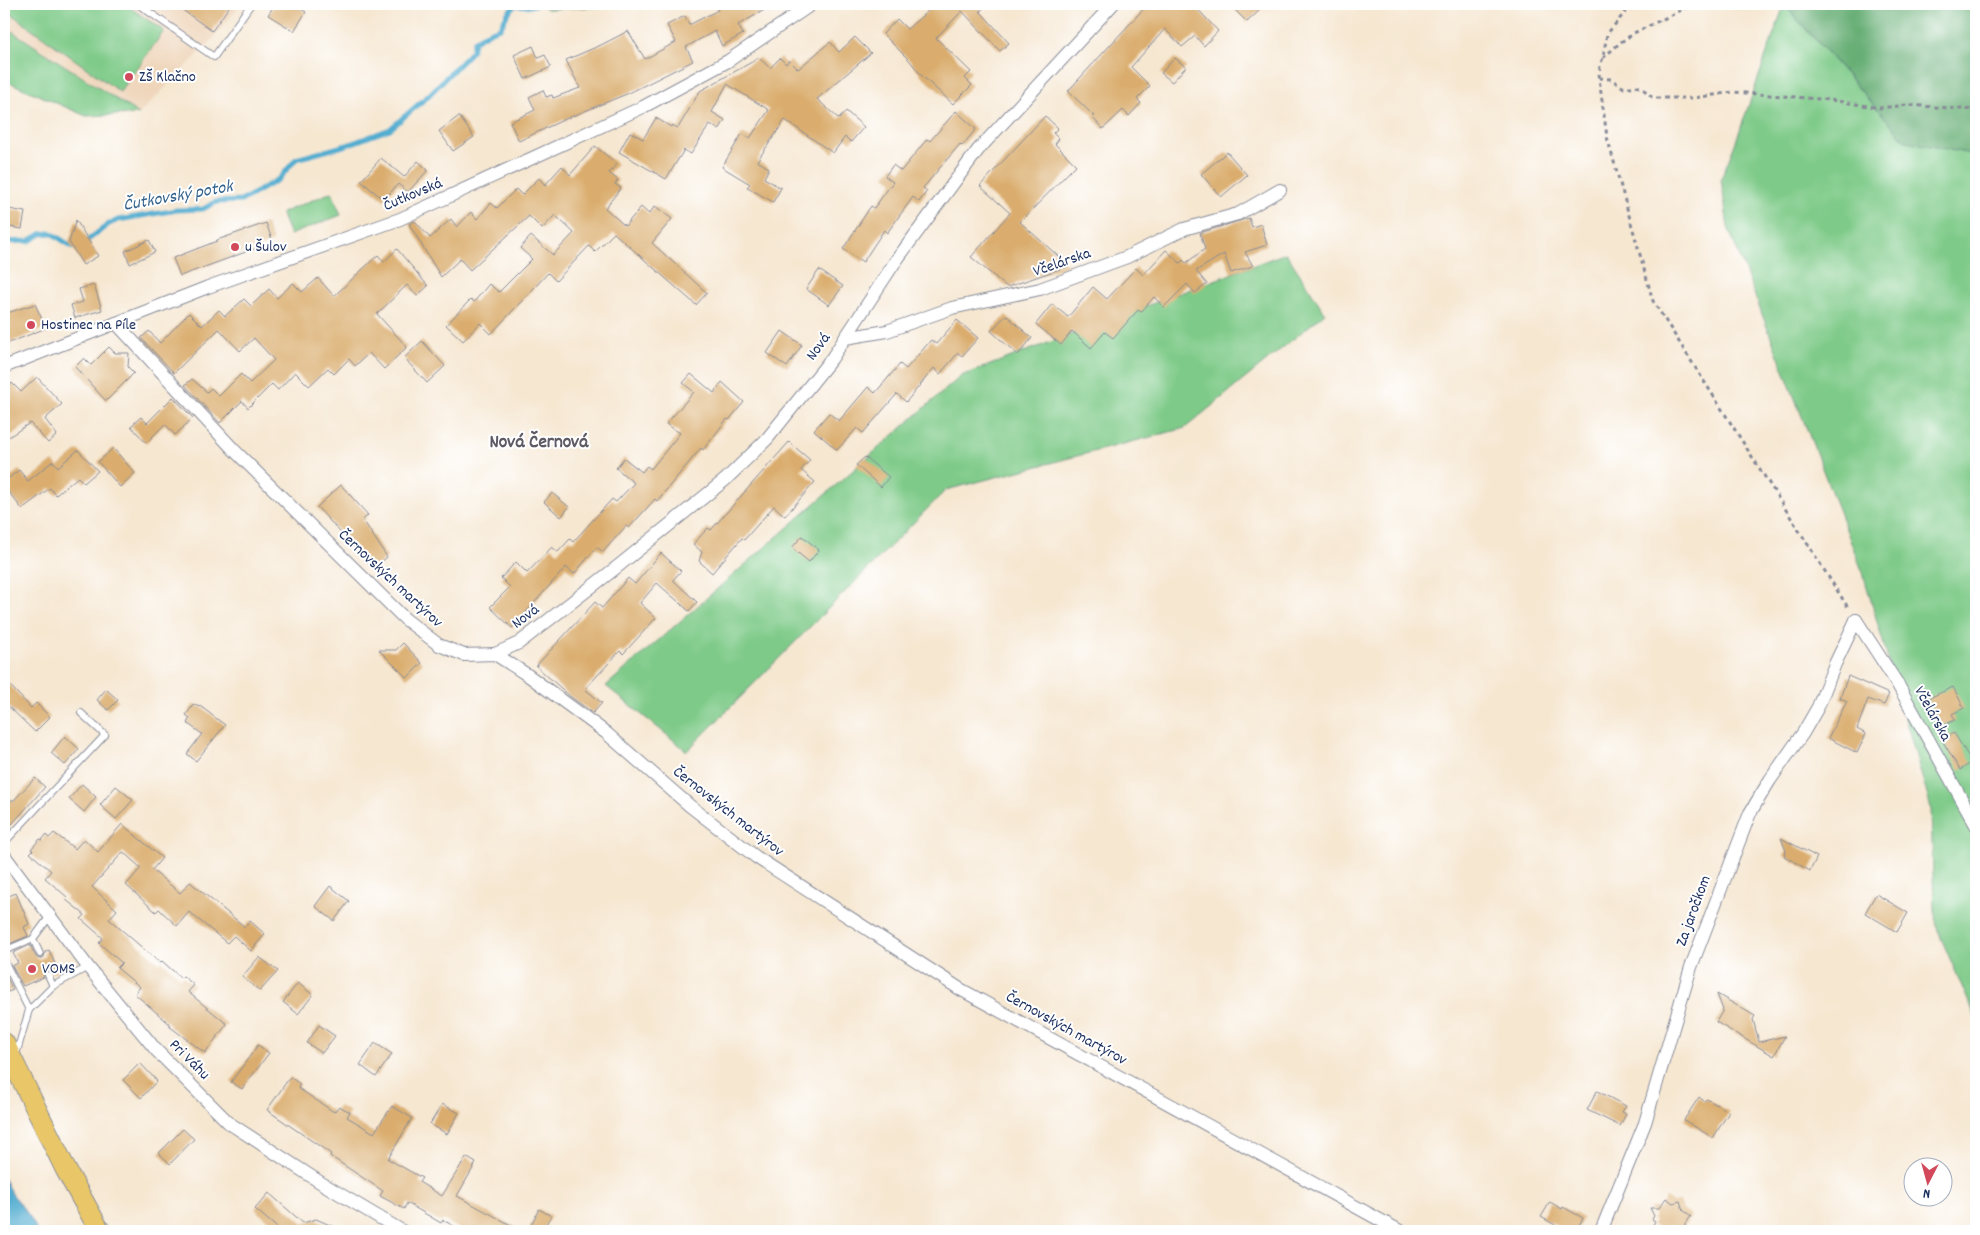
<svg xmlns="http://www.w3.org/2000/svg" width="1980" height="1235" viewBox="0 0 1980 1235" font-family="Dekko,sans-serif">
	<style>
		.built { fill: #efd6bb }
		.green { fill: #7eca88; stroke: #4c7c73 }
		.forest { fill: #66ae74; stroke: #406e69 }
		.water { fill: #52add0; stroke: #366e97 }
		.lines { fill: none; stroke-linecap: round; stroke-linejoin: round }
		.stream { stroke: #52add0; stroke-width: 5 }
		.building { fill: #daad6e }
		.service-casing { stroke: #888b98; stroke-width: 8 }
		.minor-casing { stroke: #888b98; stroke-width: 14 }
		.primary-casing { stroke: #888b98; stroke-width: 22 }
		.path { stroke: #888b98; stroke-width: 3; stroke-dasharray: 4 4; stroke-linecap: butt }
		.service { stroke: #fff; stroke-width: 6 }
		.minor { stroke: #fff; stroke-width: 12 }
		.primary { stroke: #e9c769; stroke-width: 20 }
		.poi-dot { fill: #d1495b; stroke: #fff; stroke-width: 2 }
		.labels { text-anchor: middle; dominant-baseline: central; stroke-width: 4; stroke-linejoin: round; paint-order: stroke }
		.poi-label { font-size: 16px; fill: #1b2f5e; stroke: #fff; text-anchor: start }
		.street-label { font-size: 16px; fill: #1b2f5e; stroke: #fff }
		.water-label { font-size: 18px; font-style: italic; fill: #31618c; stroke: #fff }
		.quarter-label { font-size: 19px; font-weight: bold; fill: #5e5b64; stroke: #fff }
	</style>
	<rect width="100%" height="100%" fill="#fff"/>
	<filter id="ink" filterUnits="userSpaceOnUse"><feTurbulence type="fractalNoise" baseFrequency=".02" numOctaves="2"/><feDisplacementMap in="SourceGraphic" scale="10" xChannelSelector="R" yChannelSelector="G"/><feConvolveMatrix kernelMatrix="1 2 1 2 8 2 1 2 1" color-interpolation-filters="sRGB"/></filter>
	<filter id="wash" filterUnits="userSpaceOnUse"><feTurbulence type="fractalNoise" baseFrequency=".0096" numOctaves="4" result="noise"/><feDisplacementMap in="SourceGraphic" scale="20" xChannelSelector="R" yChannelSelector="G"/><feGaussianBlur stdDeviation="1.12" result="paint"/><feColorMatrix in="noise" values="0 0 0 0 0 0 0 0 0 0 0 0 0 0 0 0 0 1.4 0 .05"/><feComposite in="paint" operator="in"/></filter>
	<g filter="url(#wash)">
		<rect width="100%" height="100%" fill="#f6e7d1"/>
		<!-- built -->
		<path class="built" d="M4,4H241L212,40L139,114L4,26Z"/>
		<!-- green -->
		<g class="green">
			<path d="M4,4H125L164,31L120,92L4,9Z"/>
			<path d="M539,4H619L614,6L548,9Z"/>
			<path d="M1784,5L1906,141L1976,155V1019L1938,931L1934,910L1931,808L1863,573L1728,227L1721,179L1735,144Z"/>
			<path d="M4,26L139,114L86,116L4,80Z"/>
			<path d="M332,192L341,215L290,235L281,213Z"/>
			<path d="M1286,253L1325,313L1185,428L946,490L687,751L606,686L961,376Z"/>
		</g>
		<!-- forest -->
		<path class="forest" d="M1784,4H1976V155L1906,141Z"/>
		<!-- water -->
		<path class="water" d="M4,1179C11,1198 30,1211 37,1231H4Z"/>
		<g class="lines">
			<!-- stream -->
			<g class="stream">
				<path d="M4,242L29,241L41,234L51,233L76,249L77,248"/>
				<path d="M84,243L109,224L118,220L177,210L203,209L216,202L241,201L279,179L296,159L347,145L390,129L428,96L472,51L474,41L491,31L500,28L508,13L515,5L530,6L537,4"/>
			</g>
		</g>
		<g id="blocks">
			<!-- building -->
			<g class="building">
				<path d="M174,4H231L212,31Z"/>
				<path d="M275,4H293L306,12L294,31L268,15Z"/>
				<path d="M713,4H775L738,25L743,34L722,46L715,31L686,47L693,61L629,93L563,120L519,141L510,122L535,110L529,97L543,90L546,97L552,95L553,98L580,88L566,60L601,45L628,31L645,59L676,42L667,25L685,16L689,25L718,10Z"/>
				<path d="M936,4H988L980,11L1009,43L1000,51L962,11L936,38L971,72L965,78L972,85L953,104L922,76L910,61L883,34L897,19L907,29Z"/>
				<path d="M1148,4H1193L1218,31L1204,46L1195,36L1182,47L1165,29L1131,67L1150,86L1137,99L1141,103L1129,116L1123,110L1103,129L1092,117L1094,116L1068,91Z"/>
				<path d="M1229,4H1254L1260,10L1247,22Z"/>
				<path d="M855,37L871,53L817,99L839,119L846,111L864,127L851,142L845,137L833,153L785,120L757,161L769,168L764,178L781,188L773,202L747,187L750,184L722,167L742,134L750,138L769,110L727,84L712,112L725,120L719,130L710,124L691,154L684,150L666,179L619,152L630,132L643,139L656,118L671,127L672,125L678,128L700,91L759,58L770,68L780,58L786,64L789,60L798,69L830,42L839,52Z"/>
				<path d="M533,46L538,58L545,55L551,67L525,79L514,55Z"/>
				<path d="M1175,58L1186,67L1172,82L1161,73Z"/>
				<path d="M956,111L976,129L962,146L960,144L923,188L927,191L919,202L913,197L887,233L884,230L863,262L843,249L871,206L874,208L893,182L885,176L893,165L901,171L927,139L930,141Z"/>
				<path d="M459,116L474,137L453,151L439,131Z"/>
				<path d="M1045,116L1058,128L1053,133L1059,139L1055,144L1076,165L1020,222L1069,266L1007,287L971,257L1010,213L980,186Z"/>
				<path d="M595,146L617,164L609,173L618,180L615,184L621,188L605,208L625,226L641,207L649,214L655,206L672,219L652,243L707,293L696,305L614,233L595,252L589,246L556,281L548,273L491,334L480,323L463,341L446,325L471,299L474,302L489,284L499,292L532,259L520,248L531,236L553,255L574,233L555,215L542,229L529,216L470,270L460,259L441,277L409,224L415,221L430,238L451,219L457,227L471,212L477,219L491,203L497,208L516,189L522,195L539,178L545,185L562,166L570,175Z"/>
				<path d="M1227,152L1247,175L1221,197L1201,174Z"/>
				<path d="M381,158L404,177L418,161L428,170L408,192L398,184L384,200L361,181Z"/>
				<path d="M4,208L25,212L22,229L4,226Z"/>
				<path d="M1249,218L1252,227L1261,224L1267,245L1245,252L1253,266L1231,273L1224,254L1196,271L1207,284L1195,293L1187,284L1164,307L1154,297L1141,312L1138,310L1113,338L1105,332L1091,348L1072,331L1061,345L1036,324L1052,304L1068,317L1093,287L1107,299L1136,268L1143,275L1166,250L1180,263L1183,260L1186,263L1205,249L1200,233Z"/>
				<path d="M76,220L98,256L83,265L69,242Z"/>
				<path d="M266,223L273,242L180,276L173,258L217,241V240Z"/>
				<path d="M149,240L155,252L130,264L125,251Z"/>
				<path d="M397,249L428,286L417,296L407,285L377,314L407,347L384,369L369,353L355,366L349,359L334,374L328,368L309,386L295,372L278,390L272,384L248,408L242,401L220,423L185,385L192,379L207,392L211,388L219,396L241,374L250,383L274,360L254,338L240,351L219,329L174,373L141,338L149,331L160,343L189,313L202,326L219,310L225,316L244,299L251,306L269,289L277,298L293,283L302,292L318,278L334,296L378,255L384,262Z"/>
				<path d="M819,270L843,286L829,305L806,289Z"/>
				<path d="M94,285L102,310L75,318L71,305L83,302L79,289Z"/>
				<path d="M35,304L46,328L4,345V314Z"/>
				<path d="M1006,315L1032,338L1018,355L991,331Z"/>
				<path d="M957,320L978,338L962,356L958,353L940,374L934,368L906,402L897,394L863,433L857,428L837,450L814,430L829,413L839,421L868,387L875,393L900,364L906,369L931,340L936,344Z"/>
				<path d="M782,331L802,345L787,367L767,353Z"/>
				<path d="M422,341L445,366L427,383L404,358Z"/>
				<path d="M109,347L115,353H129L128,367L134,373L106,401L75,367L84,358L91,365Z"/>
				<path d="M691,374L714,393L722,382L744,402L729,420L727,419L703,450L701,448L657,501L655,499L629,528L626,526L603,552L597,547L574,574L566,567L512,628L490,607L510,587L501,578L516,562L527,573L552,547L558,552L570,539L573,542L612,499L616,502L634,483L616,468L624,458L642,472L647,466L651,469L680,433L666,424L694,392L683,383Z"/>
				<path d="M37,377L62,404L45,419L57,435L48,443L30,423L4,440V391L12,383L21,392Z"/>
				<path d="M173,397L193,418L175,435L165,424L146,443L131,426L141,417L147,423Z"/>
				<path d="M789,442L810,460L801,470L815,482L785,516L774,506L744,540L742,538L712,573L699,561L702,552L693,544L708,528L711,530Z"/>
				<path d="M113,448L135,473L120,487L98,462Z"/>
				<path d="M78,450L98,471L84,483L78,477L56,495L50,488L22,509L4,486V482L19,470L28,481L53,461L58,467Z"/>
				<path d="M865,457L889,477L881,487L856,465Z"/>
				<path d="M341,485L368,515L363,520L387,557L374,569L317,507Z"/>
				<path d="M552,493L569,507L561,517L544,502Z"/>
				<path d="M802,536L819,550L809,562L792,548Z"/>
				<path d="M661,553L681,571L673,580L697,602L689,611L657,583L640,603L656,618L623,654L620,651L585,689L602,703L593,713L571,697L536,666L595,602L602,608L628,578L635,584Z"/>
				<path d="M403,643L422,663L407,678L379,650H396Z"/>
				<path d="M1848,676L1889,694L1884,705L1868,699L1857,729L1866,734L1857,753L1828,738L1847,701L1840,698Z"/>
				<path d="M4,679L31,708L36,703L50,717L35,732L4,702Z"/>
				<path d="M1953,687L1964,708L1952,714L1955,720L1942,726L1927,699Z"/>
				<path d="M106,689L118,700L108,710L97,700Z"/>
				<path d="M194,704L199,707L200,706L225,725L196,761L187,754L202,734L187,723L190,718L186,715Z"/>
				<path d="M1954,733L1972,762L1960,770L1942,740Z"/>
				<path d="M65,736L79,749L65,765L51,753Z"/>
				<path d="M35,778L45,787L4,833V801L14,800Z"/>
				<path d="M82,784L96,797L84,812L69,799Z"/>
				<path d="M116,786L133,800L116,819L100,805Z"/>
				<path d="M122,824L162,858L152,870L180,893L190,882L245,927L250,921L265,934L251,951L234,936L227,943L189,912L177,926L159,909L156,912L126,885L141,868L123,852L92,887L117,910L109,919L160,963L162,961L181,978L183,976L194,985L188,992L227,1024L205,1053L169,1026L171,1025L135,994L140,987L117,968L122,963L99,943L103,938L81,919L85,915L65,899L67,897L45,878L51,871L30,853L33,850L31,849L40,839L42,840L46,835L49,838L54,833L75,849L84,839L98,852Z"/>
				<path d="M1781,838L1817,857L1810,871L1784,856L1786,851Z"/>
				<path d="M330,886L349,901L334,921L315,906Z"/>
				<path d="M16,893L29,924L24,927L28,936L9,944L4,933V898Z"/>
				<path d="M1876,894L1908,913L1897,932L1865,913Z"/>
				<path d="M30,945L36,957L39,959L44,957L45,952L49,950L58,971L53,973L46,970L44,973V977L23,986L12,966L18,963L13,953Z"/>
				<path d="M259,957L278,971L260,991L242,977Z"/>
				<path d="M4,971L13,990L8,992L4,983Z"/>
				<path d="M298,983L313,995L298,1014L283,1002Z"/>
				<path d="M1717,994L1755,1016L1753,1019L1759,1042L1785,1036L1774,1056L1716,1022L1723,1010Z"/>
				<path d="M319,1025L335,1036L322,1053L307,1043Z"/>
				<path d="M375,1043L392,1054L376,1077L360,1065Z"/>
				<path d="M258,1045L269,1053L242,1089L231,1082Z"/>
				<path d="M140,1063L157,1081L141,1098L123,1080Z"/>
				<path d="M290,1077L300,1084L298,1088L334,1112L339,1106L350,1112L347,1117L374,1133L392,1106L412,1118L388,1159L422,1178L419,1182L442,1196L466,1157L476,1163L457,1196L522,1231H463L443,1220L441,1223L407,1203L404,1209L380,1196L383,1191L330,1156L331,1154L267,1110Z"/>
				<path d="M1597,1091L1626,1106L1622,1112L1626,1114L1620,1126L1587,1110Z"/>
				<path d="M1699,1097L1704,1101L1707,1099L1729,1112L1713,1138L1684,1120Z"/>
				<path d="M442,1104L459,1113L447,1134L430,1124Z"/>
				<path d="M183,1129L194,1139L170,1164L159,1153Z"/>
				<path d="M269,1193L303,1223L316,1219L344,1231H281L255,1209Z"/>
				<path d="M1666,1198L1673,1203L1680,1201L1683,1210L1691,1216L1681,1231H1662L1653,1225L1655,1221L1652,1219L1654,1216L1650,1208H1659Z"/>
				<path d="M1550,1202L1562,1209L1563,1207L1583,1218L1576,1231H1566L1541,1217Z"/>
				<path d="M539,1209L551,1216L542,1231H528Z"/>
			</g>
		</g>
	</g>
	<g filter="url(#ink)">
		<use href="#blocks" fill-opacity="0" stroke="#888b98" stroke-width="1"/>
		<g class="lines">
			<defs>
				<g id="service">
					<path d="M140,4L139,5L214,57L251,4"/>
					<path d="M4,843L105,735L81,713"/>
					<path d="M4,951L33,939"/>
					<path d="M40,954L33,939L50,916"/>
					<path d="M4,960L29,1010"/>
					<path d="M53,986L88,967"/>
					<path d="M16,1055L29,1010L53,986L48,975"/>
				</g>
				<g id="minor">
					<path d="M116,323L235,451L405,619L439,645L464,655L495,654L529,676L605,732L690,806L756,857L960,989L1400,1231"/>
					<path d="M845,338L887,331L952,308L1040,289L1127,257L1184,229L1238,214L1280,190"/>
					<path d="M4,367L208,287L400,219L643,107L728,61L812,4"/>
					<path d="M1856,620L1897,683L1976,825"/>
					<path d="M495,654L519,643L617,567L725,480L767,439L832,358L895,262L978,150L1113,4"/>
					<path d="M4,855L88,967L156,1050L229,1123L323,1184L402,1231"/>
					<path d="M1601,1231L1645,1123L1691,967L1750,813L1770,780L1803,733L1818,707L1835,664L1856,620"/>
				</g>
				<path id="primary" d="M4,1043L66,1170L100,1231"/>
			</defs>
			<!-- service casing -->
			<use href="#service" class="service-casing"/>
			<!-- minor casing -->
			<use href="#minor" class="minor-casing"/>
			<!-- primary casing -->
			<use href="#primary" class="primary-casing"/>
			<!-- path -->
			<g class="path">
				<path d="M1632,4L1607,34L1603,58L1600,65L1599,78L1607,137L1653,301L1849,609"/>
				<path d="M1603,58L1621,42L1634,33L1694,4"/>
				<path d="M1599,78L1611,79L1624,88L1636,86L1642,88L1652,97L1656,98H1694L1733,92L1831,100L1880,108L1907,105L1976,110"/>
			</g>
			<!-- service -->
			<use href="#service" class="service"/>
			<!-- minor -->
			<use href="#minor" class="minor"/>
			<!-- primary -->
			<use href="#primary" class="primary"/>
		</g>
	</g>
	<!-- markers -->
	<g class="poi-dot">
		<circle cx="129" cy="77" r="5"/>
		<circle cx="235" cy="247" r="5"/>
		<circle cx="31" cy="325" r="5"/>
		<circle cx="32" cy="969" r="5"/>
	</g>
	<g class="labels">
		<!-- poi labels -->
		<g class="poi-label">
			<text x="139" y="77">ZŠ Klačno</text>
			<text x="245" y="247">u Šulov</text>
			<text x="41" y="325">Hostinec na Píle</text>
			<text x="42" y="969">VOMS</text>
		</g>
		<!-- street labels -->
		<g class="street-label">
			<text transform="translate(413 195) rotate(-23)">Čutkovská</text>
			<text transform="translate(1062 263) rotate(-19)">Včelárska</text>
			<text transform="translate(819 347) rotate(-54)">Nová</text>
			<text transform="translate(390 579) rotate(43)">Černovských martýrov</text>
			<text transform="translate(526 617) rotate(-37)">Nová</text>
			<text transform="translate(1932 714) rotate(61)">Včelárska</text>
			<text transform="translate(728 812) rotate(38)">Černovských martýrov</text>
			<text transform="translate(1694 911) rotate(-70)">Za jaročkom</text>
			<text transform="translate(1066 1029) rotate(29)">Černovských martýrov</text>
			<text transform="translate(189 1060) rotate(45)">Pri Váhu</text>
		</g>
		<!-- water labels -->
		<g class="water-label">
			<text transform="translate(178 197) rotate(-10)">Čutkovský potok</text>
		</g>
		<!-- quarter labels -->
		<g class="quarter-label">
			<text x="539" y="443">Nová Černová</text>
		</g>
	</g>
	<!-- margin -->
	<rect width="1980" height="1235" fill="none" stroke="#fff" stroke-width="20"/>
	<!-- north arrow -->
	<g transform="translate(1928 1182) rotate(186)"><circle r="24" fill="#ffffff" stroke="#a4acbf"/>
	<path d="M0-4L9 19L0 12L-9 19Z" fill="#d1495b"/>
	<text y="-8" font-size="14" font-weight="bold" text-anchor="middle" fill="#1b2f5e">N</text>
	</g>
</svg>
